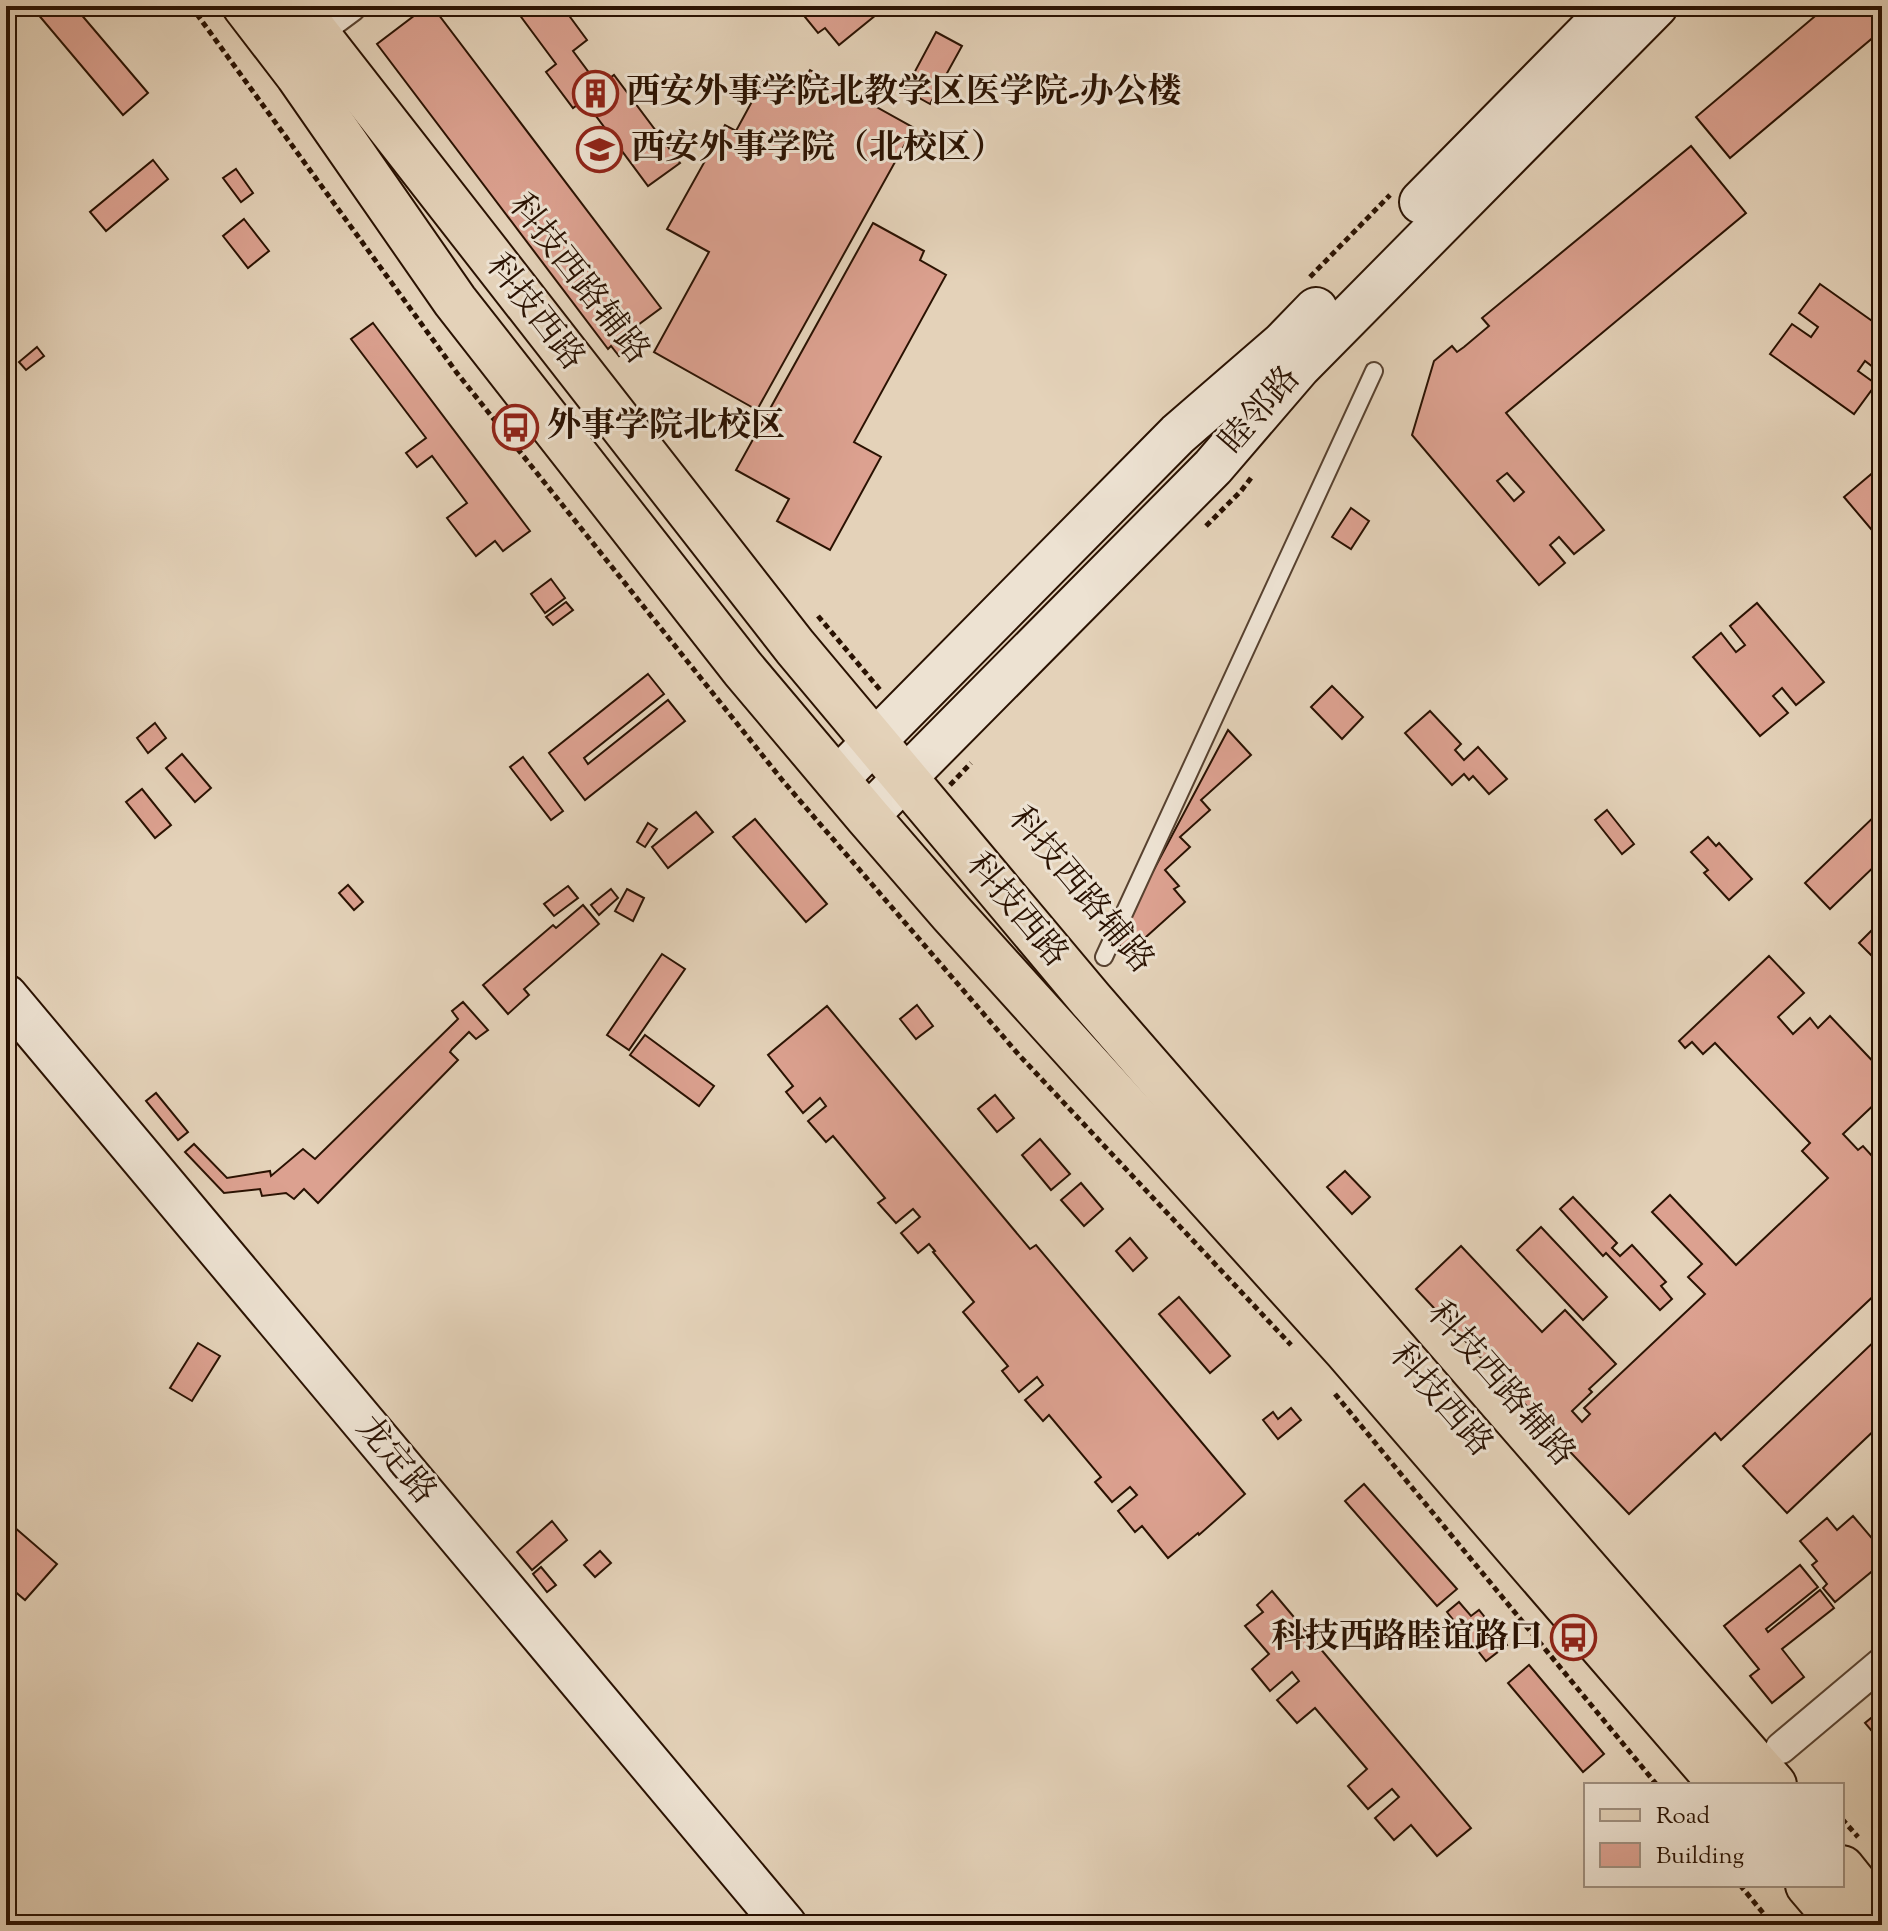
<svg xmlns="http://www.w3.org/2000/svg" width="1888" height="1931" viewBox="0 0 1888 1931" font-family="'Sorts Mill Goudy','Noto Serif SC',serif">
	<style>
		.building { fill: #dca190; stroke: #2a1202; stroke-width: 2; fill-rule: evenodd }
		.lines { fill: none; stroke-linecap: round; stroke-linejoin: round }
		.lane-casing { stroke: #584230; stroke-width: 20 }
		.street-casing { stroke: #584230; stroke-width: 34 }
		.secondary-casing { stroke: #2a1202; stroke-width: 46 }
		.primary-casing { stroke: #2a1202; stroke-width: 48 }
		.path { stroke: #2a1202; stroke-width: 5; stroke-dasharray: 6 4; stroke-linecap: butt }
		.lane { stroke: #ede2d2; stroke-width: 16 }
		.street { stroke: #ede2d2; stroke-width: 30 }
		.secondary { stroke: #ede2d2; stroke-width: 42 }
		.primary { stroke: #e4d2b9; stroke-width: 44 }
		.labels { text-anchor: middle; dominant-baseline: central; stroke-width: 6; stroke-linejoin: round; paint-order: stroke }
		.poi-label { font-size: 34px; font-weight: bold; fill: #2a1202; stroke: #ede2d2; text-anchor: start }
		.street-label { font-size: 34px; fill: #2a1202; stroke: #ede2d2 }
	</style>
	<rect width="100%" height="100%" fill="#e4d2b9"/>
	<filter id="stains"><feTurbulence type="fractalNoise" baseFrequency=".0025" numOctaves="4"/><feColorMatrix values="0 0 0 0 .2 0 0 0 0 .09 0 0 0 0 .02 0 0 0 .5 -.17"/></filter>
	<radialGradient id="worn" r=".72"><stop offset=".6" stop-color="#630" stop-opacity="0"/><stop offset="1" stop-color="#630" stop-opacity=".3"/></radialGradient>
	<!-- building -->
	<g class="building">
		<path d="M31,6H74L148,93L123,115Z"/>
		<path d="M427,6H432L661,308L638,325L645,335L619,356L611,346L608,349L377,44Z"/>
		<path d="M513,6H562L587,40L573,51L599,86L614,75L680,163L648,186L584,100L573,108L546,72L556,64Z"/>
		<path d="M796,6H887L839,45L825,28L818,33Z"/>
		<path d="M1827,6H1882V30L1730,158L1696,117Z"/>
		<path d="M936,32L962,46L930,104L905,90Z"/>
		<path d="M810,70L914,128L757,410L654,352L709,252L667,229L725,125L736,131L768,72L799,89Z"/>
		<path d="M1691,146L1746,213L1506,413L1604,530L1574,554L1559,537L1550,545L1565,563L1539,585L1412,435L1434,361L1452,346L1457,352L1464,347L1489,326L1482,318ZM1507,473L1524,492L1514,501L1497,481Z"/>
		<path d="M153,160L168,179L106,231L90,212Z"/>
		<path d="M236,169L253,193L241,202L223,178Z"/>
		<path d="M244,219L269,251L248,268L223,236Z"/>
		<path d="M873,223L924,251L920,260L946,275L854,442L881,457L830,550L777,521L789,499L736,470Z"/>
		<path d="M1820,284L1882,328V374L1865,361L1858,371L1876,384L1854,414L1770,354L1792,324L1811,337L1818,327L1799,313Z"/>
		<path d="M373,323L530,531L503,551L495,541L476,556L447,518L467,503L432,456L417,467L406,453L426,438L351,339Z"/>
		<path d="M37,347L44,356L26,370L19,362Z"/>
		<path d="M1882,465V542L1844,497Z"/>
		<path d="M1351,508L1369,521L1351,549L1332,537Z"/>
		<path d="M551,579L565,598L545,613L531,594Z"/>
		<path d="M566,602L573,610L553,625L546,617Z"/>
		<path d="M1757,603L1824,682L1796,705L1782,688L1773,696L1788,713L1760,736L1693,657L1721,633L1736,652L1745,645L1730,626Z"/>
		<path d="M648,674L664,694L584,758L588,764L668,700L685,721L585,800L549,753Z"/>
		<path d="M1332,686L1363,717L1342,739L1311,707Z"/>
		<path d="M1430,711L1461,744L1455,750L1464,760L1478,747L1507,779L1489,794L1473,776L1469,780L1464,774L1452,785L1405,733Z"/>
		<path d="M155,723L166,738L148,753L137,738Z"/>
		<path d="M1228,730L1251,755L1201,800L1210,810L1180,837L1190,847L1165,870L1179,886L1174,889L1185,902L1127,954L1116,941Z"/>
		<path d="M182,754L211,788L195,802L166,768Z"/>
		<path d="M523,757L563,811L551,820L510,767Z"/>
		<path d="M142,789L171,825L155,838L126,802Z"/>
		<path d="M1882,809V843L1875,850L1882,859L1830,909L1805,883Z"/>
		<path d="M1607,810L1634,844L1622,854L1595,820Z"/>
		<path d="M696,812L713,832L668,868L652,847Z"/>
		<path d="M755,819L827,904L806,922L733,837Z"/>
		<path d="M648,823L657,829L645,847L637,842Z"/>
		<path d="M1708,837L1716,846L1719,843L1752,879L1729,900L1704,873L1708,870L1691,852Z"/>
		<path d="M348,885L363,902L354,910L339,893Z"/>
		<path d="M568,886L578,898L554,916L544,904Z"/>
		<path d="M611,889L618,898L599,915L591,905Z"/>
		<path d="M627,889L644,898L633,921L615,911Z"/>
		<path d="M583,905L599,924L524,989L529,995L508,1014L483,985L553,925L556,928Z"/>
		<path d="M1876,926L1882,932V966L1859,943Z"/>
		<path d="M662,954L685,969L629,1050L607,1035Z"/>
		<path d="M1769,956L1804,993L1778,1017L1793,1034L1810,1018L1818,1028L1830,1016L1882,1071V1097L1843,1134L1858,1150L1863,1146L1882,1167V1288L1721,1440L1715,1433L1629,1514L1416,1289L1461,1246L1542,1332L1565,1310L1616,1364L1589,1389L1592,1392L1572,1411L1582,1422L1590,1414L1584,1408L1705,1294L1688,1277L1702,1264L1652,1212L1670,1195L1736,1265L1828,1178L1802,1151L1810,1143L1715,1043L1703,1054L1692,1042L1685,1048L1679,1041Z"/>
		<path d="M463,1002L488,1030L476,1039L469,1032L452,1049L450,1052L458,1060L318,1203L304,1189L294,1199L286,1193L262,1196L260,1189L224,1193L185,1152L194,1144L227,1178L270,1171L271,1176L303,1149L315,1159L456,1021L458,1019L452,1011Z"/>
		<path d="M917,1005L933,1026L916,1039L900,1019Z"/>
		<path d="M827,1006L1030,1249L1036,1245L1245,1494L1199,1535L1198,1533L1168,1558L1142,1526L1135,1532L1118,1511L1137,1495L1130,1487L1112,1502L1095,1482L1101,1477L1049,1415L1043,1421L1025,1400L1043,1385L1037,1377L1019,1392L1002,1371L1008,1366L963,1312L974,1302L933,1252L935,1251L929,1244L918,1253L901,1233L920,1217L913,1209L896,1223L878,1203L885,1198L833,1136L826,1142L808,1121L826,1106L820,1098L803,1113L786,1092L793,1086L768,1055Z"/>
		<path d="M645,1035L714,1086L699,1106L630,1055Z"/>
		<path d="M156,1093L188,1132L178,1140L146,1101Z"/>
		<path d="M995,1095L1014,1118L997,1132L978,1109Z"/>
		<path d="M1040,1139L1070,1174L1051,1190L1022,1155Z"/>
		<path d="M1345,1171L1370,1197L1352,1214L1327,1187Z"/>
		<path d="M1081,1183L1103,1209L1084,1226L1061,1200Z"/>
		<path d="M1573,1197L1617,1243L1612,1248L1620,1256L1632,1245L1666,1282L1661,1286L1672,1299L1660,1310L1606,1253L1603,1256L1560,1209Z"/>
		<path d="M1541,1227L1607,1297L1583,1320L1517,1250Z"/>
		<path d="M1130,1238L1147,1258L1133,1271L1116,1251Z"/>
		<path d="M1179,1297L1230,1356L1210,1373L1159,1314Z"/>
		<path d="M1882,1334V1423L1787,1513L1743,1466Z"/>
		<path d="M198,1343L220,1356L192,1401L170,1388Z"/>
		<path d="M1291,1408L1301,1420L1278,1439L1263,1420L1273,1412L1278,1419Z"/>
		<path d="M1364,1484L1457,1589L1437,1606L1345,1501Z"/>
		<path d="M1853,1516L1882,1550V1563L1835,1602L1823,1588L1827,1584L1812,1565L1817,1561L1800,1541L1827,1518L1837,1530Z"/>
		<path d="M6,1520L57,1564L25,1600L6,1584Z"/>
		<path d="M552,1521L567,1540L532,1570L517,1552Z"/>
		<path d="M600,1551L611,1563L595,1577L584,1565Z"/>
		<path d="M1800,1565L1818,1587L1766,1629L1768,1632L1820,1590L1834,1608L1782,1649L1804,1677L1772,1703L1750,1676L1759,1669L1724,1626Z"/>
		<path d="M541,1567L556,1585L547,1592L533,1574Z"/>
		<path d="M1272,1591L1471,1828L1437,1856L1411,1825L1394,1840L1375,1818L1399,1797L1392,1789L1368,1809L1348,1786L1367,1769L1315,1708L1297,1723L1277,1700L1299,1681L1292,1672L1270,1691L1252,1669L1269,1654L1245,1626L1263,1612L1257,1605Z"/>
		<path d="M1459,1602L1471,1616L1479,1610L1507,1645L1486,1661L1447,1612Z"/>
		<path d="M1529,1665L1604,1754L1583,1772L1508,1683Z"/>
		<path d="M1882,1709V1743L1865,1723Z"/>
	</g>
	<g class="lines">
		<defs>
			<path id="lane" d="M1104,957L1374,371"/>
			<g id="street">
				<path d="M316,32L351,6"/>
				<path d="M1781,1748L1882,1663"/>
			</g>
			<g id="secondary">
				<path d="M1421,202L1614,6"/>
				<path d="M836,780L1178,434L1282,344L1316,309"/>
				<path d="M867,816L1213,467L1299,367L1656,6"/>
				<path d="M6,996L785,1925"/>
			</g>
			<g id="primary">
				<path d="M245,6L298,75L455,301L743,669L867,816L952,914L1346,1350L1722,1785"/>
				<path d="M295,6L795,647L1091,1000L1774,1785"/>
				<path d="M1842,1868L1882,1918"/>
				<path d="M1808,1885L1842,1925"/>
			</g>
		</defs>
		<!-- lane casing -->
		<use href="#lane" class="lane-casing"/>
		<!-- street casing -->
		<use href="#street" class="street-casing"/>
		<!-- secondary casing -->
		<use href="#secondary" class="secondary-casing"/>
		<!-- primary casing -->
		<use href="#primary" class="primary-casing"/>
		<!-- path -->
		<g class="path">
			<path d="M191,6L457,373L783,781L1019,1055L1291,1345"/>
			<path d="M1310,277L1390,195"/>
			<path d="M1206,526L1241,491L1251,478"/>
			<path d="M818,616L881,691"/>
			<path d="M950,785L971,763"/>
			<path d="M1335,1394L1657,1785"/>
			<path d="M1842,1819L1858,1837"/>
			<path d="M1740,1885L1773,1925"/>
		</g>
		<!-- lane -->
		<use href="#lane" class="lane"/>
		<!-- street -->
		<use href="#street" class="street"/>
		<!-- secondary -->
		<use href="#secondary" class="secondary"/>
		<!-- primary -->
		<use href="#primary" class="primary"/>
	</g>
	<!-- icons -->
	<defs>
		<symbol id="building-ring" viewBox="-11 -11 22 22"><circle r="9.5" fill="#ede2d2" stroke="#8f2418" stroke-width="1.5"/><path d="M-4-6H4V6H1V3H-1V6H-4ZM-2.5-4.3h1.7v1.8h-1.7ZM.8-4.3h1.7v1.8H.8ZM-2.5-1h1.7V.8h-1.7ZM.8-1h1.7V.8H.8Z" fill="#8f2418"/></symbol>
		<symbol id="university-ring" viewBox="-11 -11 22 22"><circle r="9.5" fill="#ede2d2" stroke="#8f2418" stroke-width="1.5"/><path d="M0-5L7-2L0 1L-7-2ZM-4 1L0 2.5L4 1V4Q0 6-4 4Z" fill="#8f2418"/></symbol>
		<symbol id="bus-ring" viewBox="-11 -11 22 22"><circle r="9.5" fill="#ede2d2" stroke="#8f2418" stroke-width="1.5"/><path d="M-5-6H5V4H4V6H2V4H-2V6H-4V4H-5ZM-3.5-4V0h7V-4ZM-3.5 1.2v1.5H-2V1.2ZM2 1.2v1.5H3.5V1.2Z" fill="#8f2418"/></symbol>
	</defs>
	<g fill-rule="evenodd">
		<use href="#building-ring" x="570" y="68" width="51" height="51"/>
		<use href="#university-ring" x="574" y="124" width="51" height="51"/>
		<use href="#bus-ring" x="490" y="402" width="51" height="51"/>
		<use href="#bus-ring" x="1548" y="1612" width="51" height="51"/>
	</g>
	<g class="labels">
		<!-- poi labels -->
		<g class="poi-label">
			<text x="626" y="93">西安外事学院北教学区医学院-办公楼</text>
			<text x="631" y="149">西安外事学院（北校区）</text>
			<text x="547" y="427">外事学院北校区</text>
			<text x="1543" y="1638" text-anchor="end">科技西路睦谊路口</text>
		</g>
		<!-- street labels -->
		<g class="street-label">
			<text transform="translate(578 280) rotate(52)">科技西路辅路</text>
			<text transform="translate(534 313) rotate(52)">科技西路</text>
			<text transform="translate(1261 411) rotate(-49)">睦邻路</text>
			<text transform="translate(1080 891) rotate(50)">科技西路辅路</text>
			<text transform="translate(1016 911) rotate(50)">科技西路</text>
			<text transform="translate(1500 1385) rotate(49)">科技西路辅路</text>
			<text transform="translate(1440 1401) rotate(49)">科技西路</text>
			<text transform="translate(395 1461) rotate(50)">龙定路</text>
		</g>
	</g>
	<!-- margin -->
	<rect width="1888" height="1931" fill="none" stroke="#e4d2b9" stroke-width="32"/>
	<rect x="8" y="8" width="1872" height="1915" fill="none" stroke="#2a1202" stroke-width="4"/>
	<rect x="16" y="16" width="1856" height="1899" fill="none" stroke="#2a1202" stroke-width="2"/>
	<!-- legend -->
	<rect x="1584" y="1783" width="260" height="104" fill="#ede2d2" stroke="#9f8f7f" stroke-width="2"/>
	<rect x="1600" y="1809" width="40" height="12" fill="#e4d2b9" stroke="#9f8f7f" stroke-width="2"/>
	<text x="1656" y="1823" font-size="24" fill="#2a1202">Road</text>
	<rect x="1600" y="1843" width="40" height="24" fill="#dca190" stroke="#9f8f7f" stroke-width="2"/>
	<text x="1656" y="1863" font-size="24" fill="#2a1202">Building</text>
	<rect width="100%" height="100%" filter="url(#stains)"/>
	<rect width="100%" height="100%" fill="url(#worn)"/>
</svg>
